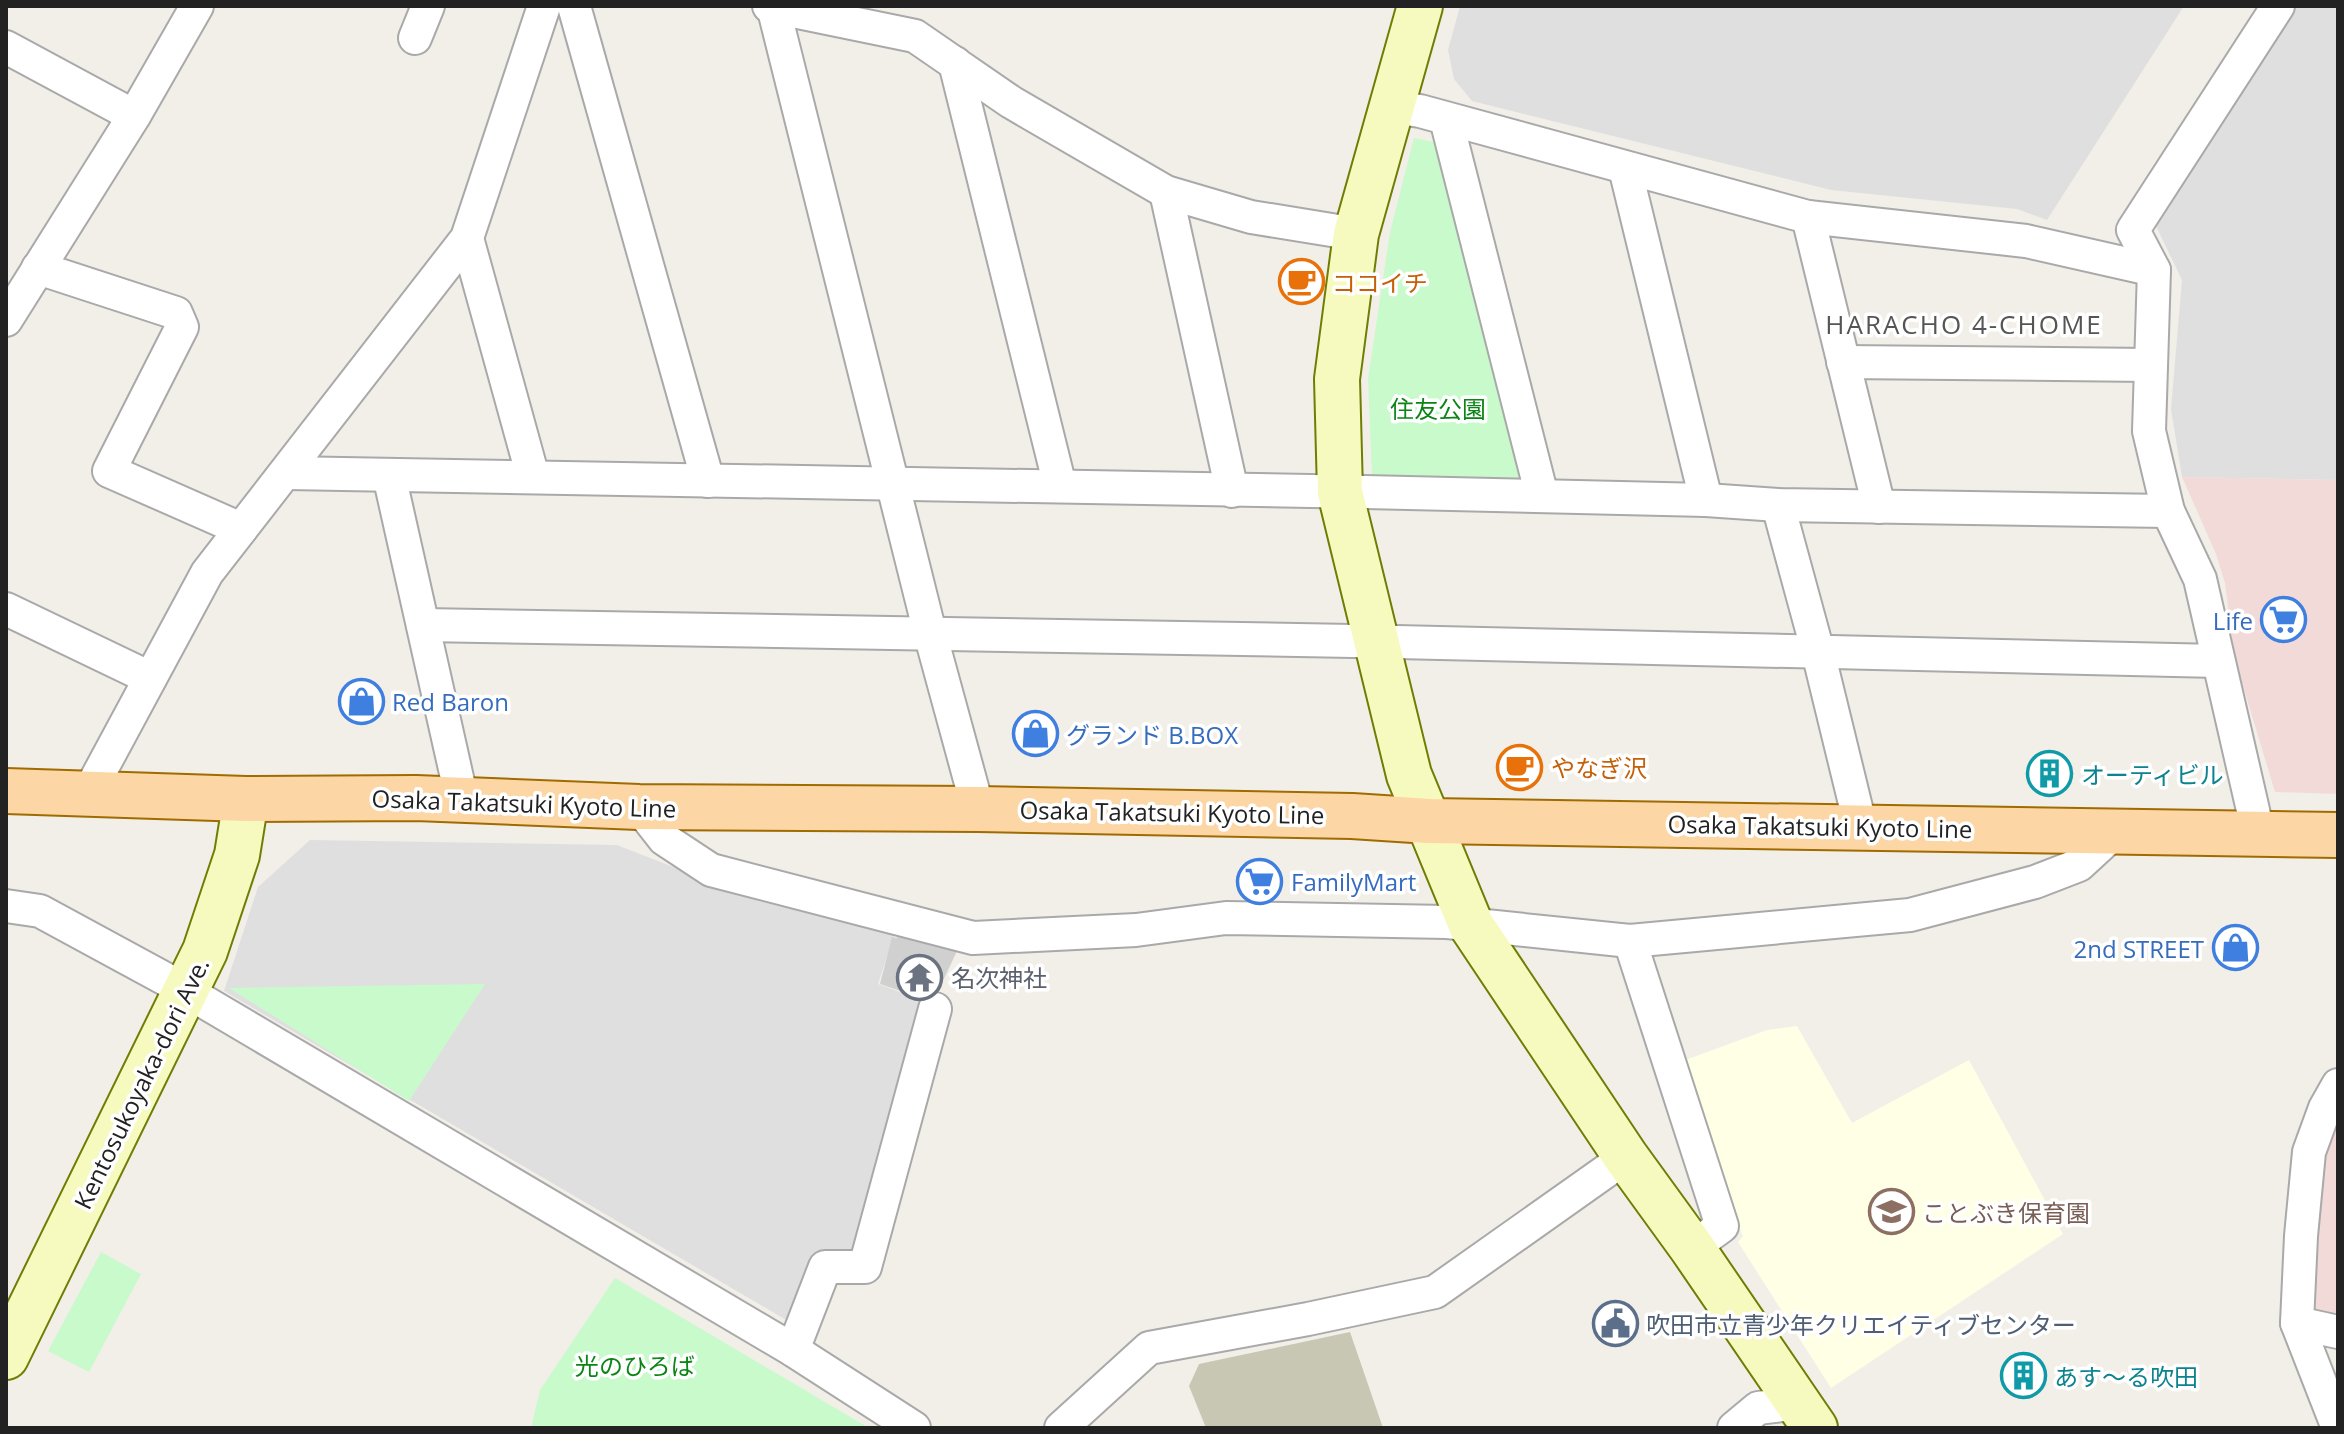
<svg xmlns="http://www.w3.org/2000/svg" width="2344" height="1434" viewBox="0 0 2344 1434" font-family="'Open Sans','Noto Sans JP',sans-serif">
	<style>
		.residential { fill: #e0dfdf }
		.commercial { fill: #f2dad9 }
		.education { fill: #ffffe5 }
		.religious { fill: #d0d0d0 }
		.construction { fill: #c7c7b4 }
		.park { fill: #c8facc }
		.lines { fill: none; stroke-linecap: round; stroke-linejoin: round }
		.street-casing { stroke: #a9a9a9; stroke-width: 36 }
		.secondary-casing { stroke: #707d05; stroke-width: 48 }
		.primary-casing { stroke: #a06b00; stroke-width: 48 }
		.street { stroke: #fff; stroke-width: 32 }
		.secondary { stroke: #f7fabf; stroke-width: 44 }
		.primary { stroke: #fcd6a4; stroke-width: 44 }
		.labels { text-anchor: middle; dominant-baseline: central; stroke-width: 7; stroke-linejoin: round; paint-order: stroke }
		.food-label { font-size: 24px; fill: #c56008; stroke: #fff; text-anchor: start }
		.park-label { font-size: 24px; fill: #0c8416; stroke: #fff }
		.shop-label { font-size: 24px; fill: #366cbe; stroke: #fff; text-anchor: start }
		.culture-label { font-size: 24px; fill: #0d838f; stroke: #fff; text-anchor: start }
		.street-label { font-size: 24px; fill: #222; stroke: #fff }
		.worship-label { font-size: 24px; fill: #5b616d; stroke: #fff; text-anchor: start }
		.education-label { font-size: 24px; fill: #785e54; stroke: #fff; text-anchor: start }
		.service-label { font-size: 24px; fill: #4e5e75; stroke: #fff; text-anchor: start }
		.neighbourhood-label { font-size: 26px; letter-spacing: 2px; fill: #555; stroke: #fff }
	</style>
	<rect width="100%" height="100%" fill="#f2efe9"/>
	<!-- residential -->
	<g class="residential">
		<path d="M1460,6H2184L2047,220L2017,209L1831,190L1472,101L1454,79L1448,50Z"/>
		<path d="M2298,6H2338V480L2182,477L2171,409L2182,280L2156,226Z"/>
		<path d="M310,840L617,845L709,881L894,935L878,984L932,1004L855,1256L788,1321L224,991L258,887Z"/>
	</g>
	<!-- commercial -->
	<g class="commercial">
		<path d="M2182,477L2338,480V794L2275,792L2234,656L2225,583L2216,554Z"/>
		<path d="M2338,1099V1326L2306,1309L2317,1150Z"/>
	</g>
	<!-- education -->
	<path class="education" d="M1797,1026L1852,1123L1969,1060L2063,1234L1831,1388L1738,1242L1743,1236L1721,1190L1680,1062L1767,1030Z"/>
	<!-- religious -->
	<path class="religious" d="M899,934L957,951L933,1002L880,984L892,937L897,938Z"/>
	<!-- construction -->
	<path class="construction" d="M1350,1332L1383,1428H1206L1189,1386L1199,1364Z"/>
	<!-- park -->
	<g class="park">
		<path d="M1414,138L1439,143L1523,471L1515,480L1372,476L1368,379L1390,232Z"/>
		<path d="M485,984L409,1101L229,988Z"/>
		<path d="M101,1252L141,1274L89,1372L48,1351Z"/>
		<path d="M615,1278L869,1428H531L540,1390Z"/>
	</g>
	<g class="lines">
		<defs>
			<g id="street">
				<path d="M574,6L708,481"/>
				<path d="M769,6L915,36L1011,102L1166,192L1251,217L1356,234"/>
				<path d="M773,6L930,633L978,809"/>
				<path d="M415,38L428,6"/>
				<path d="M6,47L134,116"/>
				<path d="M955,63L1060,486"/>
				<path d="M1392,107L1420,111L1808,217L2026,241L2154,270"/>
				<path d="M1446,119L1542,496"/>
				<path d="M1625,168L1706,500"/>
				<path d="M1166,192L1232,491"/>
				<path d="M1808,217L1879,507"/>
				<path d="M467,238L533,477"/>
				<path d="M38,268L176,313L182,327L109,471L241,529"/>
				<path d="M6,320L134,116L197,6"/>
				<path d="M1843,362L2151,365"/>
				<path d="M287,473L1365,492L1706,500L1778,505L2168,511"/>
				<path d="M389,475L462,800"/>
				<path d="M1778,505L1818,652L1861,828"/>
				<path d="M6,609L150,678"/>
				<path d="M423,625L1353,641L2218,661"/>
				<path d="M88,794L207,573L467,238L544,6"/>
				<path d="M639,807L664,839L711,870L973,938L1136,930L1226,918L1447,922L1630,941L1910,915L2035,882L2079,865L2117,830"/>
				<path d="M2258,832L2200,579L2168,511L2149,431L2154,270L2133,230L2278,6"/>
				<path d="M6,906L40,911L169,981L793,1350L914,1428"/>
				<path d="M1630,941L1722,1226L1692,1248"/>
				<path d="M2338,1085L2325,1108L2309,1152L2301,1236L2297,1323L2338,1428"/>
				<path d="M2297,1323L2338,1332"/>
				<path d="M793,1350L825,1267H865L935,1009"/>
				<path d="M1061,1428L1149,1348L1308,1319L1435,1292L1626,1157"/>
				<path d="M1734,1428L1758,1408L1799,1403"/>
			</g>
			<g id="secondary">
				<path d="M1420,6L1356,234L1337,379L1340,492L1409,775L1471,925L1626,1157L1692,1248L1815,1428"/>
				<path d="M6,1357L205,951L237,855L246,799"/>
			</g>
			<path id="primary" d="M6,791L246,799L416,798L639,807L978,809L1352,816L1429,821L2338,835"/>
		</defs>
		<!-- street casing -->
		<use href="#street" class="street-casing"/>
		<!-- secondary casing -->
		<use href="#secondary" class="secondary-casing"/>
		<!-- primary casing -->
		<use href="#primary" class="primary-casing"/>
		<!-- street -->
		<use href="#street" class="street"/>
		<!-- secondary -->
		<use href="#secondary" class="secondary"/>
		<!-- primary -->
		<use href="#primary" class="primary"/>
	</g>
	<!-- icons -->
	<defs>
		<symbol id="cafe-ring" viewBox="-11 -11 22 22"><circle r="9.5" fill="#fff" stroke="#e8710a" stroke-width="1.5"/><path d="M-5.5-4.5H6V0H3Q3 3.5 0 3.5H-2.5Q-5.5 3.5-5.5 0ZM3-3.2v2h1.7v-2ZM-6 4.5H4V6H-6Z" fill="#e8710a"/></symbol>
		<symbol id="supermarket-ring" viewBox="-11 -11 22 22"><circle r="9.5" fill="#fff" stroke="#3f7fe0" stroke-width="1.5"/><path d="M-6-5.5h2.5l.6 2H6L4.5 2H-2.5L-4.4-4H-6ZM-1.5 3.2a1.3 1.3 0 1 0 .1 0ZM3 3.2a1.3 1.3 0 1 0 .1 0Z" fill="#3f7fe0"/></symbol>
		<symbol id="shop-ring" viewBox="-11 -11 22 22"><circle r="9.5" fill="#fff" stroke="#3f7fe0" stroke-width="1.5"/><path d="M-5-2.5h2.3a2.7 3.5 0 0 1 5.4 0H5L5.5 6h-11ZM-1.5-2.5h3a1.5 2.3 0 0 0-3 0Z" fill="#3f7fe0"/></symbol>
		<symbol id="building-ring" viewBox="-11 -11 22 22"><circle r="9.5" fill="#fff" stroke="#0f9aa8" stroke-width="1.5"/><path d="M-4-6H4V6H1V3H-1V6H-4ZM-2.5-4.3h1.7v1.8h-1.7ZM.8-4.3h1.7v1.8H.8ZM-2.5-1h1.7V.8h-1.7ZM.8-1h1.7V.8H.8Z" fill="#0f9aa8"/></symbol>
		<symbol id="temple-ring" viewBox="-11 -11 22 22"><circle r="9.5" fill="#fff" stroke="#6b7280" stroke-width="1.5"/><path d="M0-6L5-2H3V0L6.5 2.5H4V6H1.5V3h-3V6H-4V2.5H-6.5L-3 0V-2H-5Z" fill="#6b7280"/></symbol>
		<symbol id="school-ring" viewBox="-11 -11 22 22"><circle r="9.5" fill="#fff" stroke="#8d6e63" stroke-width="1.5"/><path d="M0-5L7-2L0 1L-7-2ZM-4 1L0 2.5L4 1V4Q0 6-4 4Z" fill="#8d6e63"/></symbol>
		<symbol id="civic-ring" viewBox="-11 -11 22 22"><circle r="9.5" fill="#fff" stroke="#5c6f8a" stroke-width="1.5"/><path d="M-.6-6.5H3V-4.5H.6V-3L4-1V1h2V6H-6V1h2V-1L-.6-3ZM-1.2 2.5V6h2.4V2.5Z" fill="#5c6f8a"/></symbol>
	</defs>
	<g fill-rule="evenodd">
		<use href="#cafe-ring" x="1276" y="256" width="51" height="51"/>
		<use href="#supermarket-ring" x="2258" y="594" width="51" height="51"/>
		<use href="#shop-ring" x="336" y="676" width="51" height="51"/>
		<use href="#shop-ring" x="1010" y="708" width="51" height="51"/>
		<use href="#cafe-ring" x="1494" y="742" width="51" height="51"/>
		<use href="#building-ring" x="2024" y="748" width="51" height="51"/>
		<use href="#supermarket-ring" x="1234" y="856" width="51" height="51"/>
		<use href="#shop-ring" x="2210" y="922" width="51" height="51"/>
		<use href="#temple-ring" x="894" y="952" width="51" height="51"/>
		<use href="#school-ring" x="1866" y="1186" width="51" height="51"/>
		<use href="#civic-ring" x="1590" y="1298" width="51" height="51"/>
		<use href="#building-ring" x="1998" y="1350" width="51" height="51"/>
	</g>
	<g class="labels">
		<!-- food labels -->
		<g class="food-label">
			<text x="1332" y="282">ココイチ</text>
			<text x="1551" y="767">やなぎ沢</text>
		</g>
		<!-- park labels -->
		<g class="park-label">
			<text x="1438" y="408">住友公園</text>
			<text x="635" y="1365">光のひろば</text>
		</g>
		<!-- shop labels -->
		<g class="shop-label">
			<text x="2253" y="620" text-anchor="end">Life</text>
			<text x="392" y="701">Red Baron</text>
			<text x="1066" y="734">グランド B.BOX</text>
			<text x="1291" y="881">FamilyMart</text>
			<text x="2204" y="948" text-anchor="end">2nd STREET</text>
		</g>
		<!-- culture labels -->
		<g class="culture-label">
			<text x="2081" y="774">オーティビル</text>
			<text x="2054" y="1376">あす～る吹田</text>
		</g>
		<!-- street labels -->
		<g class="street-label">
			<text transform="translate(524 803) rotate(2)">Osaka Takatsuki Kyoto Line</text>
			<text transform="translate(1172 812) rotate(1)">Osaka Takatsuki Kyoto Line</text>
			<text transform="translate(1820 826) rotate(1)">Osaka Takatsuki Kyoto Line</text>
			<text transform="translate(141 1083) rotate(-64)">Kentosukoyaka-dori Ave.</text>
		</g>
		<!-- worship labels -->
		<g class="worship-label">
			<text x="951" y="977">名次神社</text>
		</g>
		<!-- education labels -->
		<g class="education-label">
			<text x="1922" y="1212">ことぶき保育園</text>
		</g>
		<!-- service labels -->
		<g class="service-label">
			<text x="1646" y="1324">吹田市立青少年クリエイティブセンター</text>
		</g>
		<!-- neighbourhood labels -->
		<g class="neighbourhood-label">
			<text x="1964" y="324">HARACHO 4-CHOME</text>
		</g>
	</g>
	<!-- border -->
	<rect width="2344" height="1434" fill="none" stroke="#222222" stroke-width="16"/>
</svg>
